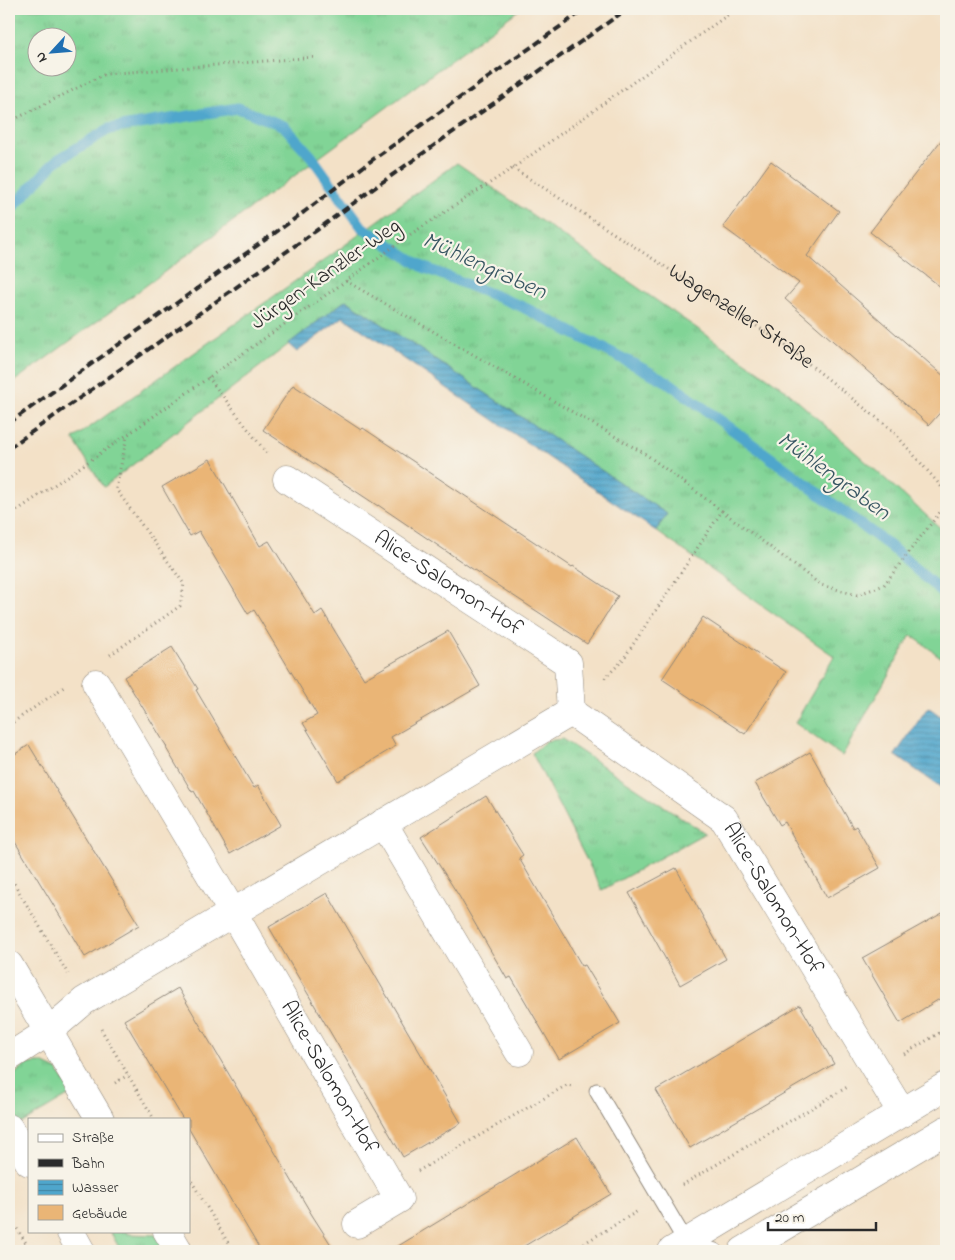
<svg xmlns="http://www.w3.org/2000/svg" width="955" height="1260" viewBox="0 0 955 1260" font-family="'Indie Flower',sans-serif">
	<style>
		.grass { fill: url(#grass-tufts); stroke: #568060; fill-rule: evenodd }
		.water { fill: url(#water-rules); stroke: #3d687c }
		.lines { fill: none; stroke-linecap: round; stroke-linejoin: round }
		.stream { stroke: #4fa6cc; stroke-width: 11 }
		.building { fill: #eab576 }
		.service-casing { stroke: #8f8679; stroke-width: 17 }
		.minor-casing { stroke: #8f8679; stroke-width: 29 }
		.secondary-casing { stroke: #8f8679; stroke-width: 29 }
		.path { stroke: #8f8679; stroke-width: 3; stroke-dasharray: 1 4; stroke-linecap: butt }
		.service { stroke: #fff; stroke-width: 15 }
		.minor { stroke: #fff; stroke-width: 28 }
		.secondary { stroke: #fff; stroke-width: 28 }
		.rail { stroke: #2b2b2b; stroke-width: 4; stroke-dasharray: 8 4; stroke-linecap: butt }
		.labels { text-anchor: middle; dominant-baseline: central; stroke-width: 4.5; stroke-linejoin: round; paint-order: stroke }
		.street-label { font-size: 22px; fill: #2b2b2b; stroke: #f7f3e8 }
		.water-label { font-size: 24px; font-style: italic; fill: #385663; stroke: #f7f3e8 }
	</style>
	<defs>
		<pattern id="grass-tufts" width="24" height="20" patternUnits="userSpaceOnUse" patternTransform="scale(1.25)"><rect width="24" height="20" fill="#81d496"/><path d="M3 7l-1-3M5 7V3M7 7l1-3M15 17l-1-3M17 17v-4M19 17l1-3" fill="none" stroke="#70b681"/></pattern>
		<pattern id="water-rules" width="6" height="5" patternUnits="userSpaceOnUse" patternTransform="scale(1.25)"><rect width="6" height="5" fill="#4fa6cc"/><path d="M0 2.5h6" fill="none" stroke="#4287a6"/></pattern>
	</defs>
	<rect width="100%" height="100%" fill="#f7f3e8"/>
	<filter id="ink" filterUnits="userSpaceOnUse"><feTurbulence type="fractalNoise" baseFrequency=".02" numOctaves="2"/><feDisplacementMap in="SourceGraphic" scale="10" xChannelSelector="R" yChannelSelector="G"/><feConvolveMatrix kernelMatrix="1 2 1 2 8 2 1 2 1" color-interpolation-filters="sRGB"/></filter>
	<filter id="wash" filterUnits="userSpaceOnUse"><feTurbulence type="fractalNoise" baseFrequency=".0096" numOctaves="4" result="noise"/><feDisplacementMap in="SourceGraphic" scale="20" xChannelSelector="R" yChannelSelector="G"/><feGaussianBlur stdDeviation="1.12" result="paint"/><feColorMatrix in="noise" values="0 0 0 0 0 0 0 0 0 0 0 0 0 0 0 0 0 1.4 0 .05"/><feComposite in="paint" operator="in"/></filter>
	<g filter="url(#wash)">
		<rect width="100%" height="100%" fill="#f3e1c7"/>
		<!-- grass -->
		<g class="grass">
			<path d="M9,9H520L117,307L9,385ZM38,38H68V68H38Z"/>
			<path d="M457,163L782,387L946,533V661L911,635L842,756L795,723L834,656L656,531L666,514L346,300L104,487L73,439L308,272Z"/>
			<path d="M562,739L705,833L602,890L532,753L546,741Z"/>
			<path d="M42,1063L57,1070L73,1093L19,1125C15,1117 10,1108 9,1099C7,1083 15,1069 30,1064C34,1063 39,1063 42,1063Z"/>
			<path d="M110,1231H126L128,1234L156,1235L166,1251H121Z"/>
		</g>
		<!-- water -->
		<g class="water">
			<path d="M346,300L667,514L656,531L343,317L297,352L288,344Z"/>
			<path d="M928,707L946,720V791L895,755Z"/>
		</g>
		<g class="lines">
			<!-- stream -->
			<path class="stream" d="M9,211L56,161L109,129L238,108L284,126L311,156L362,227L423,267L523,307L668,382L890,546L946,596"/>
		</g>
		<g id="blocks">
			<!-- building -->
			<g class="building">
				<path d="M946,134V291L870,232Z"/>
				<path d="M771,161L839,211L807,256L946,378V406L929,425L785,299L799,283L723,227Z"/>
				<path d="M293,385L361,430L363,428L572,567L573,566L618,596L587,644L471,568L378,505V506L263,430Z"/>
				<path d="M210,459L260,546L269,541L315,615L322,610L364,679L448,631L480,686L391,737L396,746L338,781L303,723L317,715L254,610L248,614L199,531L190,536L162,487Z"/>
				<path d="M703,617L786,672L745,734L662,679Z"/>
				<path d="M172,647L198,689L196,690L254,788L258,785L281,825L230,854L194,791L192,792L166,748L167,747L124,677Z"/>
				<path d="M29,745L139,925L85,957L9,832V758Z"/>
				<path d="M810,752L853,828L856,826L880,868L827,898L785,822L780,825L755,783Z"/>
				<path d="M486,796L523,855L519,858L582,966L585,965L620,1023L559,1059L511,977L507,979L459,896L421,837Z"/>
				<path d="M676,868L726,959L680,985L629,893Z"/>
				<path d="M327,893L461,1123L403,1157L269,927Z"/>
				<path d="M946,911V995L900,1023L862,958Z"/>
				<path d="M178,988L312,1215L335,1251H261L242,1219L189,1129V1119H183L124,1020Z"/>
				<path d="M800,1005L834,1064L690,1148L656,1090Z"/>
				<path d="M577,1137L611,1194L516,1251H390Z"/>
			</g>
		</g>
	</g>
	<g filter="url(#ink)">
		<use href="#blocks" fill-opacity="0" stroke="#8f8679" stroke-width="1"/>
		<g class="lines">
			<defs>
				<g id="service">
					<path d="M597,1091L686,1242L685,1248"/>
					<path d="M686,1242L715,1251"/>
				</g>
				<g id="minor">
					<path id="s2" d="M287,479L568,663L571,712"/>
					<path id="s3" d="M96,683L233,913L399,1199L357,1224"/>
					<path d="M383,823L519,1052"/>
					<path d="M9,965L100,1119"/>
					<path id="s4" d="M9,1057L48,1032L84,1001L571,712L724,819L902,1113"/>
					<path d="M9,1128L29,1162"/>
					<path d="M70,1231L81,1251"/>
					<path d="M167,1231L177,1248V1251"/>
				</g>
				<g id="secondary">
					<path d="M672,1251L946,1086"/>
					<path d="M743,1251L946,1130"/>
				</g>
			</defs>
			<!-- service casing -->
			<use href="#service" class="service-casing"/>
			<!-- minor casing -->
			<use href="#minor" class="minor-casing"/>
			<!-- secondary casing -->
			<use href="#secondary" class="secondary-casing"/>
			<!-- path -->
			<g class="path">
				<path d="M9,122L105,74L316,57"/>
				<path id="s1" d="M513,168L784,344L892,430L946,492"/>
				<path d="M346,281L647,455L722,511L622,661L602,681"/>
				<path d="M208,377L268,455"/>
				<path d="M722,511L821,585L857,595L884,585L918,540L946,505"/>
				<path d="M9,516L127,435L346,281L411,234L513,168L736,9"/>
				<path d="M110,655L180,606L184,584L116,489L127,436"/>
				<path d="M9,725L64,687"/>
				<path d="M9,875L68,974"/>
				<path d="M101,1029L154,1119"/>
				<path d="M904,1054L946,1029"/>
				<path d="M115,1083L128,1075"/>
				<path d="M418,1171L567,1085L572,1086"/>
				<path d="M189,1177L233,1251"/>
				<path d="M682,1185L849,1086"/>
				<path d="M9,1216L31,1251"/>
				<path d="M571,1251L638,1211"/>
			</g>
			<!-- service -->
			<use href="#service" class="service"/>
			<!-- minor -->
			<use href="#minor" class="minor"/>
			<!-- secondary -->
			<use href="#secondary" class="secondary"/>
			<!-- rail -->
			<g class="rail">
				<path d="M9,423L304,212L368,163L585,9"/>
				<path d="M9,448L317,230L381,183L627,9"/>
			</g>
		</g>
	</g>
	<g class="labels">
		<!-- street labels -->
		<g class="street-label">
			<text transform="translate(326 275) rotate(-35)">Jürgen-Kanzler-Weg</text>
			<text stroke="none"><textPath href="#s1" startOffset="272">Wagenzeller Straße</textPath></text>
			<text stroke="none"><textPath href="#s2" startOffset="192">Alice-Salomon-Hof</textPath></text>
			<text stroke="none"><textPath href="#s4" startOffset="940">Alice-Salomon-Hof</textPath></text>
			<text stroke="none"><textPath href="#s3" startOffset="458">Alice-Salomon-Hof</textPath></text>
		</g>
		<!-- water labels -->
		<g class="water-label">
			<text transform="translate(484 267) rotate(24)">Mühlengraben</text>
			<text transform="translate(833 477) rotate(36)">Mühlengraben</text>
		</g>
	</g>
	<!-- margin -->
	<rect width="955" height="1260" fill="none" stroke="#f7f3e8" stroke-width="30"/>
	<!-- legend -->
	<rect x="28" y="1118" width="162" height="115" fill="#f7f3e8" stroke="#a5a39c"/>
	<rect x="38" y="1134" width="25" height="8" fill="#ffffff" stroke="#a5a39c"/>
	<text x="72" y="1142" font-size="15" fill="#2b2b2b">Straße</text>
	<rect x="38" y="1159" width="25" height="8" fill="#2b2b2b" stroke="#a5a39c"/>
	<text x="72" y="1168" font-size="15" fill="#2b2b2b">Bahn</text>
	<rect x="38" y="1180" width="25" height="15" fill="url(#water-rules)" stroke="#a5a39c"/>
	<text x="72" y="1192" font-size="15" fill="#2b2b2b">Wasser</text>
	<rect x="38" y="1205" width="25" height="15" fill="#eab576" stroke="#a5a39c"/>
	<text x="72" y="1218" font-size="15" fill="#2b2b2b">Gebäude</text>
	<!-- north arrow -->
	<g transform="translate(52 52) rotate(244)"><circle r="24" fill="#f7f3e8" stroke="#a5a39c"/>
	<path d="M0-4L9 19L0 12L-9 19Z" fill="#1f6fb2"/>
	<text y="-8" font-size="14" font-weight="bold" text-anchor="middle" fill="#2b2b2b">N</text>
	</g>
	<!-- scale -->
	<path d="M768 1222v8h108v-8" fill="none" stroke="#2b2b2b" stroke-width="2.5"/>
	<text x="775" y="1222" font-size="15" fill="#2b2b2b" stroke="#f7f3e8" stroke-width="4" paint-order="stroke">20 m</text>
</svg>
